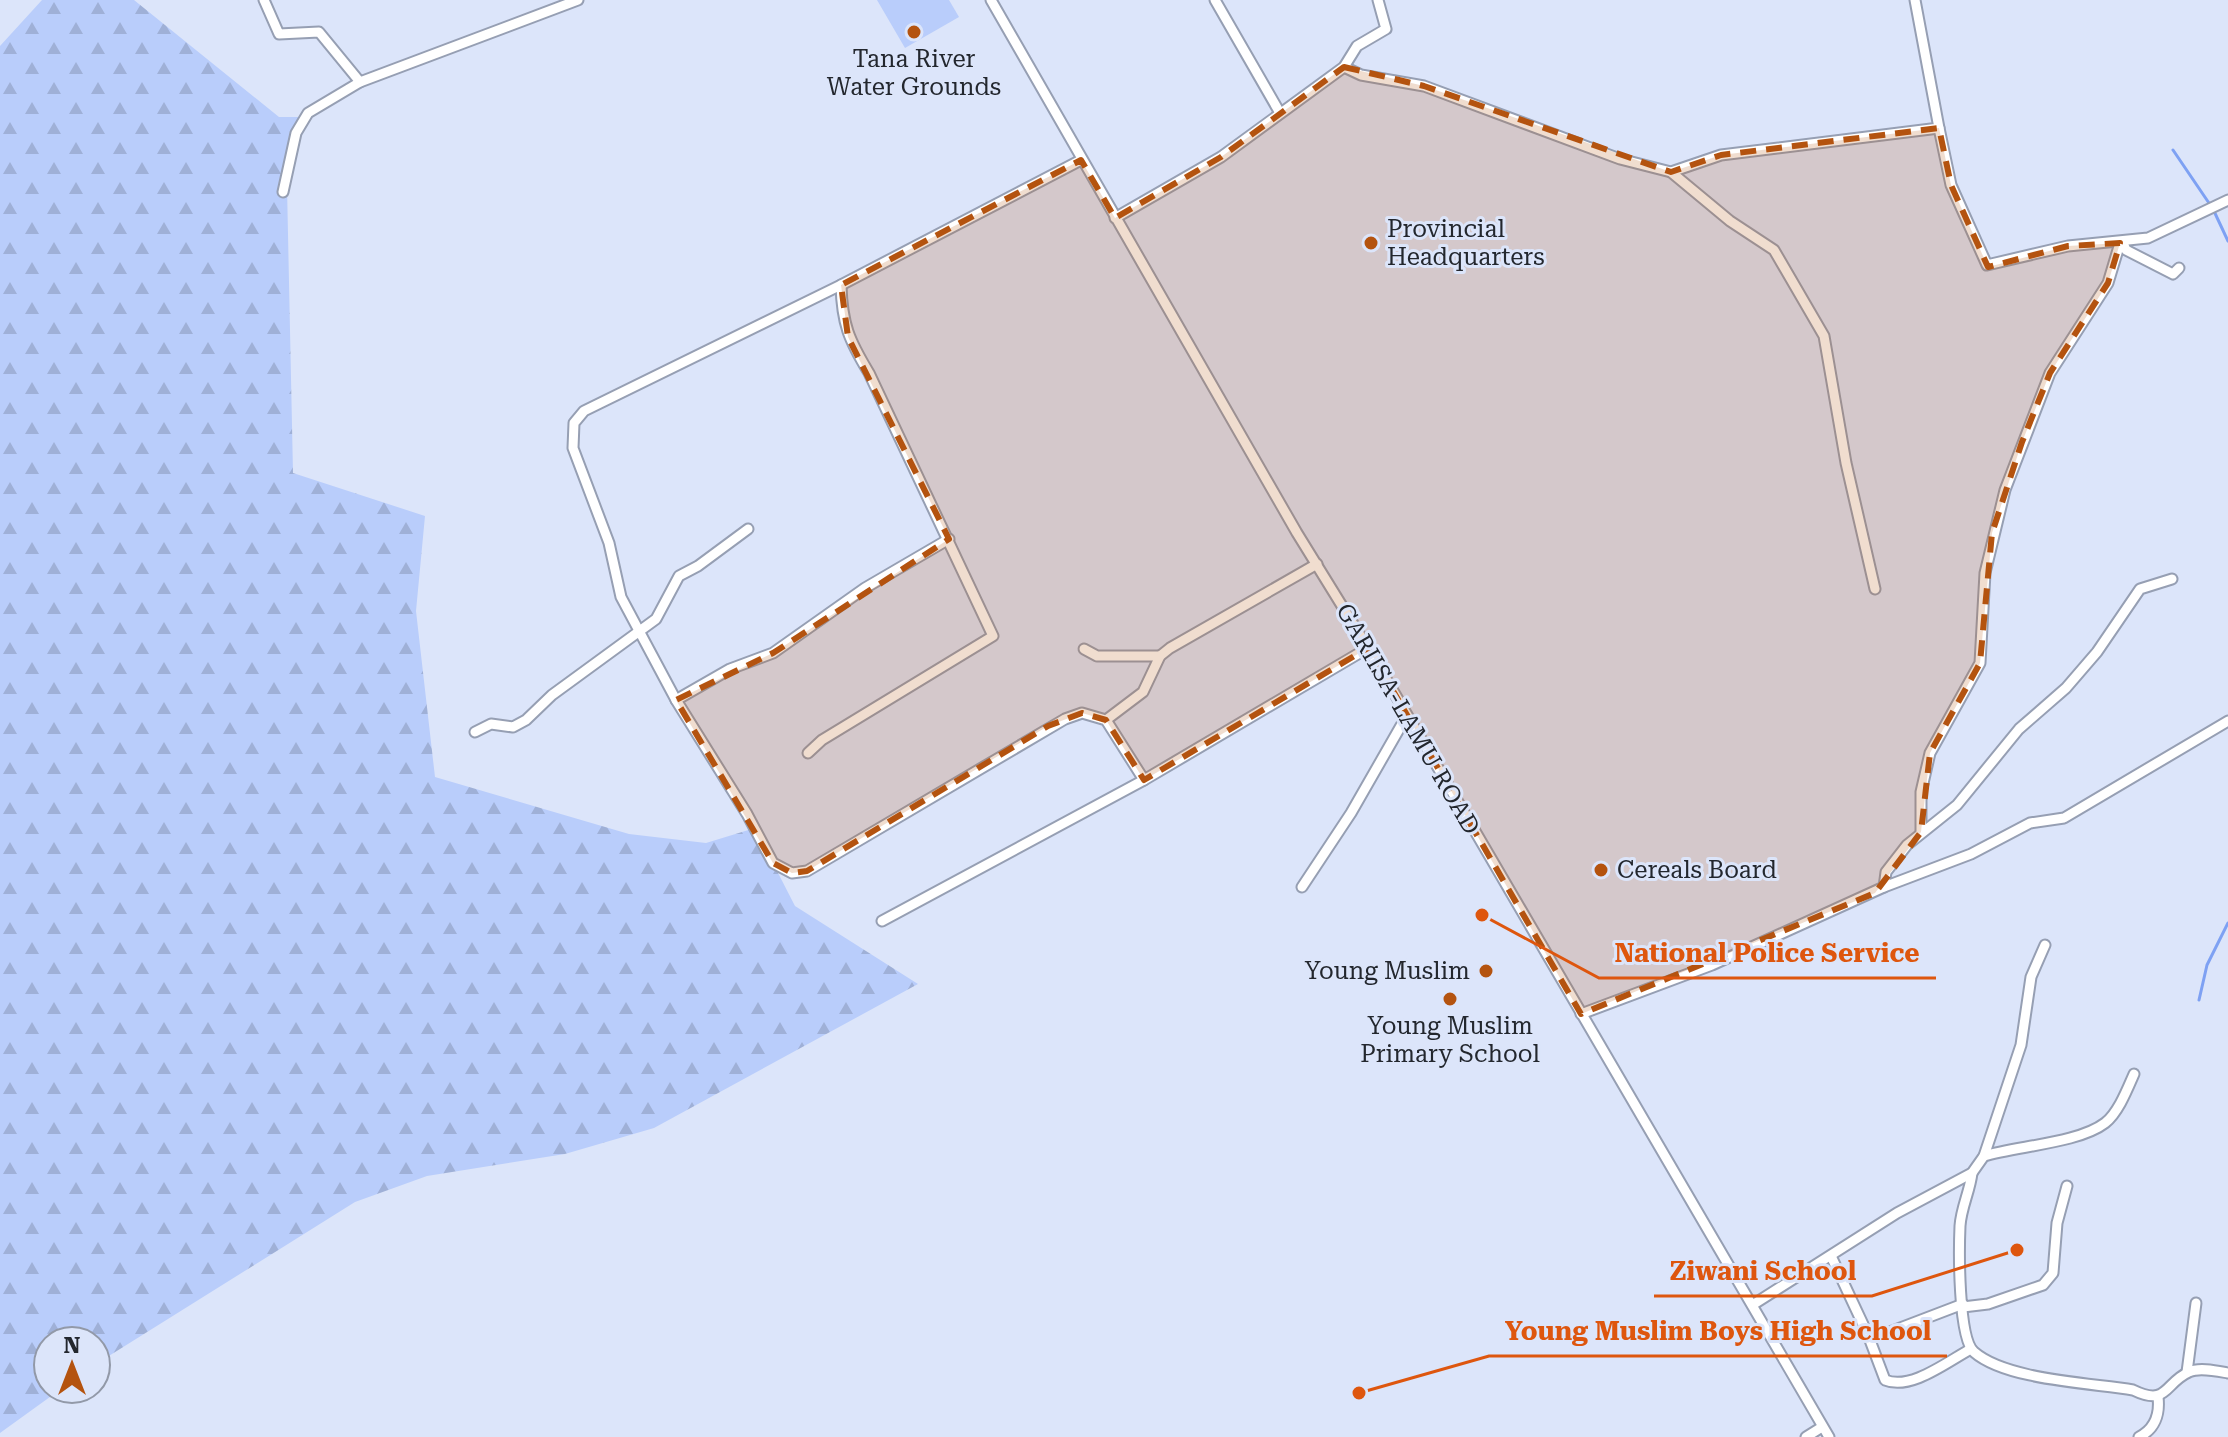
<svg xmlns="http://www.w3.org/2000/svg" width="2228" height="1437" viewBox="0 0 2228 1437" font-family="'Roboto Serif',serif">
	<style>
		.forest { fill: url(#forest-firs) }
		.garden { fill: #b9cdfb }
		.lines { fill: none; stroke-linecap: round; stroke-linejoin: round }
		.stream { stroke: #7ea1f3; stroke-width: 3 }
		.minor-casing { stroke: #969fb3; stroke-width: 13 }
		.minor { stroke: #fff; stroke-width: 9 }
		.marked { fill: #b4530f; fill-opacity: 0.2; stroke: #b4530f; stroke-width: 6; stroke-dasharray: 16 10; stroke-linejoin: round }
		.poi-dot { fill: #b4530f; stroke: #dce5fa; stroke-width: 3 }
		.labels { text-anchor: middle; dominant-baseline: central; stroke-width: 6; stroke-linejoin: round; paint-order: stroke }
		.poi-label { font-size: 24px; fill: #23272e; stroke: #dce5fa }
		.street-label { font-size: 24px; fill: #23272e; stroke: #dce5fa }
		.leader { fill: none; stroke: #de560e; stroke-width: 3 }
		.callout-dot { fill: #de560e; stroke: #dce5fa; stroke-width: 3 }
		.callout-label { font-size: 26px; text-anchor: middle; font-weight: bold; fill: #de560e; stroke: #dce5fa; stroke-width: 6; stroke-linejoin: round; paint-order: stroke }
	</style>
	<defs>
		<pattern id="forest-firs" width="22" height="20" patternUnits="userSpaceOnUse" patternTransform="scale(2)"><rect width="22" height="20" fill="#b9cdfb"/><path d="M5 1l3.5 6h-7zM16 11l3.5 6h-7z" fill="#9fb0d7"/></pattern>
	</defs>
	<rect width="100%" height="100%" fill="#dce5fa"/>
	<!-- forest -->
	<path class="forest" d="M42,0H134L279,117H303L287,186L293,473L425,516L416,611L435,777L629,834L706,843L755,828L795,906L918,984L654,1128L565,1154L427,1176L355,1202L96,1364V1341H48V1389H61L0,1433V46Z"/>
	<!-- garden -->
	<path class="garden" d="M877,0H949L959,17L905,48Z"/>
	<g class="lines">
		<!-- stream -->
		<g class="stream">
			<path d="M2173,150L2213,209L2228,241"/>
			<path d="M2199,1000L2207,965L2228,923"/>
		</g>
		<defs>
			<g id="minor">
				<path d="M264,0L279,34L319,32L360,82"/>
				<path d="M991,0L1297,533L1368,648L1829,1437"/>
				<path d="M1215,0L1280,113"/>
				<path d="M1344,67L1361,75L1424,86L1620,159L1671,172L1721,155L1939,128L1915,0"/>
				<path d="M1939,128L1951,185L1987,265L2068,246L2148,238L2228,200"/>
				<path d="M1081,160L841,285L584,411L574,423L573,448L609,543L621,597L676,700L747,814L773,863L792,873L807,871L1065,719L1082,713L1106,720L1144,780L1368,648"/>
				<path d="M1671,172L1730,221L1774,250L1824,336L1846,463L1875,589"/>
				<path d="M283,192L296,133L308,113L360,82L578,0"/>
				<path d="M1115,218L1221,157L1344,67L1357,46L1386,29L1378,0"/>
				<path d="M2123,243L2126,250L2173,274L2179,268"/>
				<path d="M1084,649L1097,656H1160"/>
				<path d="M676,700L730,669L773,653L865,588L949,539"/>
				<path d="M1106,720L1143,692L1160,656L1170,648L1317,564"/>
				<path d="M475,732L491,724L513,727L526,720L552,695L656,619L679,576L698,566L748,529"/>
				<path d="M808,753L822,740L993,636L869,373C849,340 842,324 841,285"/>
				<path d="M1921,832V792L1930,753L1980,663L1985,573L2005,490L2050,373L2108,283L2120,243"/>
				<path d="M1302,887L1351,813L1406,717"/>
				<path d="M1884,887L1886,872L1907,845L1957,805L2019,729L2066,688L2097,652L2140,589L2172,579"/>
				<path d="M882,921L1144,780"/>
				<path d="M1581,1014L1712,965L1884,887L1971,854L2030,823L2064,818L2228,721"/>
				<path d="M1984,1156C2017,1146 2079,1143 2105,1123C2118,1113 2127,1090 2134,1074"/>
				<path d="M1972,1173C1970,1191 1961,1208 1960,1226C1959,1249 1958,1338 1974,1352C2006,1380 2091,1383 2133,1390C2168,1407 2164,1383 2189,1372C2199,1367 2217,1371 2228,1373"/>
				<path d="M1831,1256L1868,1335L1887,1333L1963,1304"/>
				<path d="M1754,1304L1897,1213L1972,1173L1984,1156L2021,1045L2031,977L2045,945"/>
				<path d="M1963,1307L1988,1304L2043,1285L2053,1273L2057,1223L2067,1186"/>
				<path d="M1868,1335L1885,1380C1911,1391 1948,1361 1971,1349"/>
				<path d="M2187,1372L2196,1303"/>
				<path d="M1806,1437L1822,1427"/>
				<path d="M2139,1437C2155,1429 2160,1414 2158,1397"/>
			</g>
		</defs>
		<!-- minor casing -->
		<use href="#minor" class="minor-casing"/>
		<!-- minor -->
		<use href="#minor" class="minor"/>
	</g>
	<!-- marked area -->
	<path class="marked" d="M1344,67L1424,86L1671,172L1721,155L1939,128L1951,185L1988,267L2068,246L2120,243L2108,283L2050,373L2022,442L1992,533L1980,663L1930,753L1921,832L1875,893L1581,1014L1368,648L1144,780L1106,720L1082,713L1048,726L807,871L792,873L773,863L676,700L773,653L949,539L848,337L841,285L1081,160L1115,218L1221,157Z"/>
	<!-- markers -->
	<g class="poi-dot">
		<circle cx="914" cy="32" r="8"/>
		<circle cx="1371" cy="243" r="8"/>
		<circle cx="1601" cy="870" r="8"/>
		<circle cx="1486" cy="971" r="8"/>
		<circle cx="1450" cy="999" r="8"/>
	</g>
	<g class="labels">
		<!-- poi labels -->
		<g class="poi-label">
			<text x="914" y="59">Tana River<tspan x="914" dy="28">Water Grounds</tspan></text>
			<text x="1387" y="229" text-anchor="start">Provincial<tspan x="1387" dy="28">Headquarters</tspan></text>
			<text x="1617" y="870" text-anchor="start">Cereals Board</text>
			<text x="1470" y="971" text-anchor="end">Young Muslim</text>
			<text x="1450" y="1026">Young Muslim<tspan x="1450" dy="28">Primary School</tspan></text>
		</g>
		<!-- street labels -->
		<g class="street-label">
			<text transform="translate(1408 719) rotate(60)">GARIISA-LAMU ROAD</text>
		</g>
	</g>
	<!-- callouts -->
	<path class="leader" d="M1482 915L1599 978H1936M2017 1250L1872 1296H1654M1359 1393L1489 1356H1947"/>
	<g class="callout-dot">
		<circle cx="1482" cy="915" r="8"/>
		<circle cx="2017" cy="1250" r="8"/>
		<circle cx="1359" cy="1393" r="8"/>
	</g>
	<g class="callout-label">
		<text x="1767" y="962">National Police Service</text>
		<text x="1763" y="1280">Ziwani School</text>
		<text x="1718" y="1340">Young Muslim Boys High School</text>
	</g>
	<!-- north arrow -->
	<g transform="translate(72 1365)"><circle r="38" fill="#dce5fa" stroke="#9299a8" stroke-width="2"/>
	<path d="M0-6L14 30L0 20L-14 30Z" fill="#b4530f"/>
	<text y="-12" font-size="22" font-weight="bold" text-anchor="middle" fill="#23272e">N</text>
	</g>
</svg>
